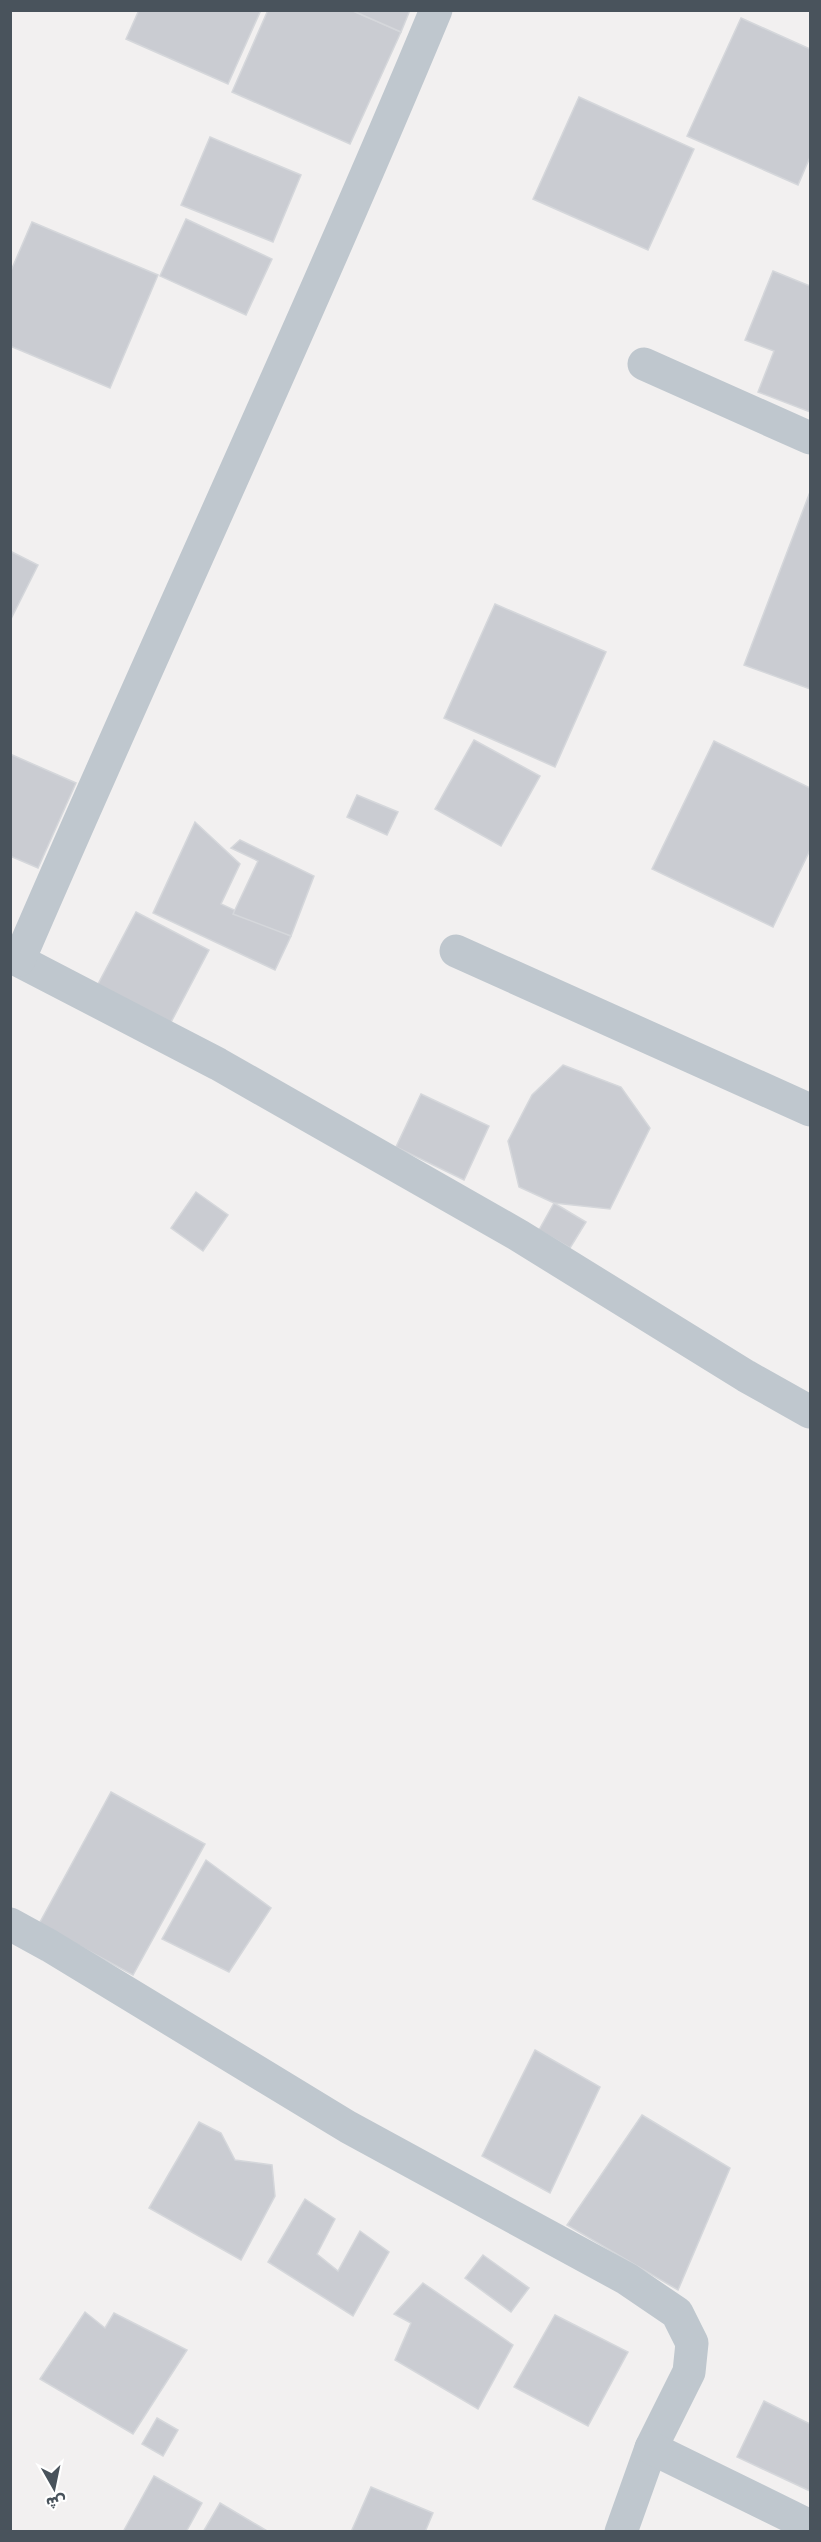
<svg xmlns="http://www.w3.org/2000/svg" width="821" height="2542" viewBox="0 0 821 2542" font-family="Rubik,'Noto Sans Arabic',sans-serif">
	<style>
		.building { fill: #caccd2; stroke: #d5d7db; stroke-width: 1.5 }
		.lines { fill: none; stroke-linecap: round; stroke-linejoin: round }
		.street { stroke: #bfc7ce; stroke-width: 33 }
	</style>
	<rect width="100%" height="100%" fill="#f2f0f0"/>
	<!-- building -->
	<g class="building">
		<path d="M139,10H261L228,84L126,39Z"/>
		<path d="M268,10H351L401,32L350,144L232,92Z"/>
		<path d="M351,10H410L401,32Z"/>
		<path d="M741,18L810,49V157L798,185L687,136Z"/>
		<path d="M579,97L694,149L648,250L533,199Z"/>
		<path d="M210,137L301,175L273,242L181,205Z"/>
		<path d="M186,219L272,259L246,315L160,276Z"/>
		<path d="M32,222L158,275L110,388L10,346V273Z"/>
		<path d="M773,271L810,286V412L758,392L774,351L745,340Z"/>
		<path d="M810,492V689L744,665Z"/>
		<path d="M10,551L38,565L10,621Z"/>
		<path d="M495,604L606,652L555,767L444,718Z"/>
		<path d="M474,740L540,776L501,846L435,809Z"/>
		<path d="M714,741L810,788V850L773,927L652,869Z"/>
		<path d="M10,754L76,783L38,868L10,856Z"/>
		<path d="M357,795L398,812L387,835L347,817Z"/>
		<path d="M195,822L240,864L221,904L291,936L275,970L153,913Z"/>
		<path d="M240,840L314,876L291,936L233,914L258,861L231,848Z"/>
		<path d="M136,912L209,950L169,1026L96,988Z"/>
		<path d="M563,1065L621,1087L650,1128L610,1209L554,1203L519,1187L508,1141L532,1095Z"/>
		<path d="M421,1094L489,1126L464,1180L396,1147Z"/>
		<path d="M196,1192L228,1215L203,1251L171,1228Z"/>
		<path d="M554,1203L586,1222L570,1248L539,1230Z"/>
		<path d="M111,1792L205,1844L133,1975L39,1924Z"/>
		<path d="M206,1860L271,1908L229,1972L162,1939Z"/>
		<path d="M535,2050L600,2087L550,2193L482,2156Z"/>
		<path d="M642,2115L730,2168L678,2290L567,2225Z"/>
		<path d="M199,2122L221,2133L235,2160L272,2165L275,2196L241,2260L149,2208Z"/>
		<path d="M305,2199L335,2219L317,2254L338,2271L360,2231L389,2252L353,2316L268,2262Z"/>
		<path d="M483,2255L529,2288L511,2312L465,2278Z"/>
		<path d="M423,2283L513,2345L478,2409L395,2360L411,2323L394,2314Z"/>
		<path d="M85,2312L105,2328L114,2313L187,2350L133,2434L40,2379Z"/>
		<path d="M555,2315L628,2352L588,2426L514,2387Z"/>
		<path d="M764,2401L810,2424V2491L737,2457Z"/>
		<path d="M157,2418L178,2430L163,2456L142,2444Z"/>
		<path d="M154,2476L202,2503L186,2532H123Z"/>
		<path d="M371,2487L433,2513L425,2532H351Z"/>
		<path d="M220,2503L269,2532H203Z"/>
	</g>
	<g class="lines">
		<!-- street -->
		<g class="street">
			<path d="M644,364L810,438"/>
			<path d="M456,951L810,1110"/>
			<path d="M10,956L218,1064L518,1235L746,1376L810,1412"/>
			<path d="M19,960C156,642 303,330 436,10"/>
			<path d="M10,1924L50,1946L348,2127L627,2279L677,2313L692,2343L689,2372L651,2448L621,2532"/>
			<path d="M651,2448L810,2526"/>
		</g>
	</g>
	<!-- border -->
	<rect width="821" height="2542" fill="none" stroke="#49535c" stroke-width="24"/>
	<!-- north arrow -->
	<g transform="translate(54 2488) rotate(171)" stroke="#ffffff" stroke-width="4.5" paint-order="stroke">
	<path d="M0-4.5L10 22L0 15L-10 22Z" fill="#49535c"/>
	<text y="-9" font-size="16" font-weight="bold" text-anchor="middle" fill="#49535c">ش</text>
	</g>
</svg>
